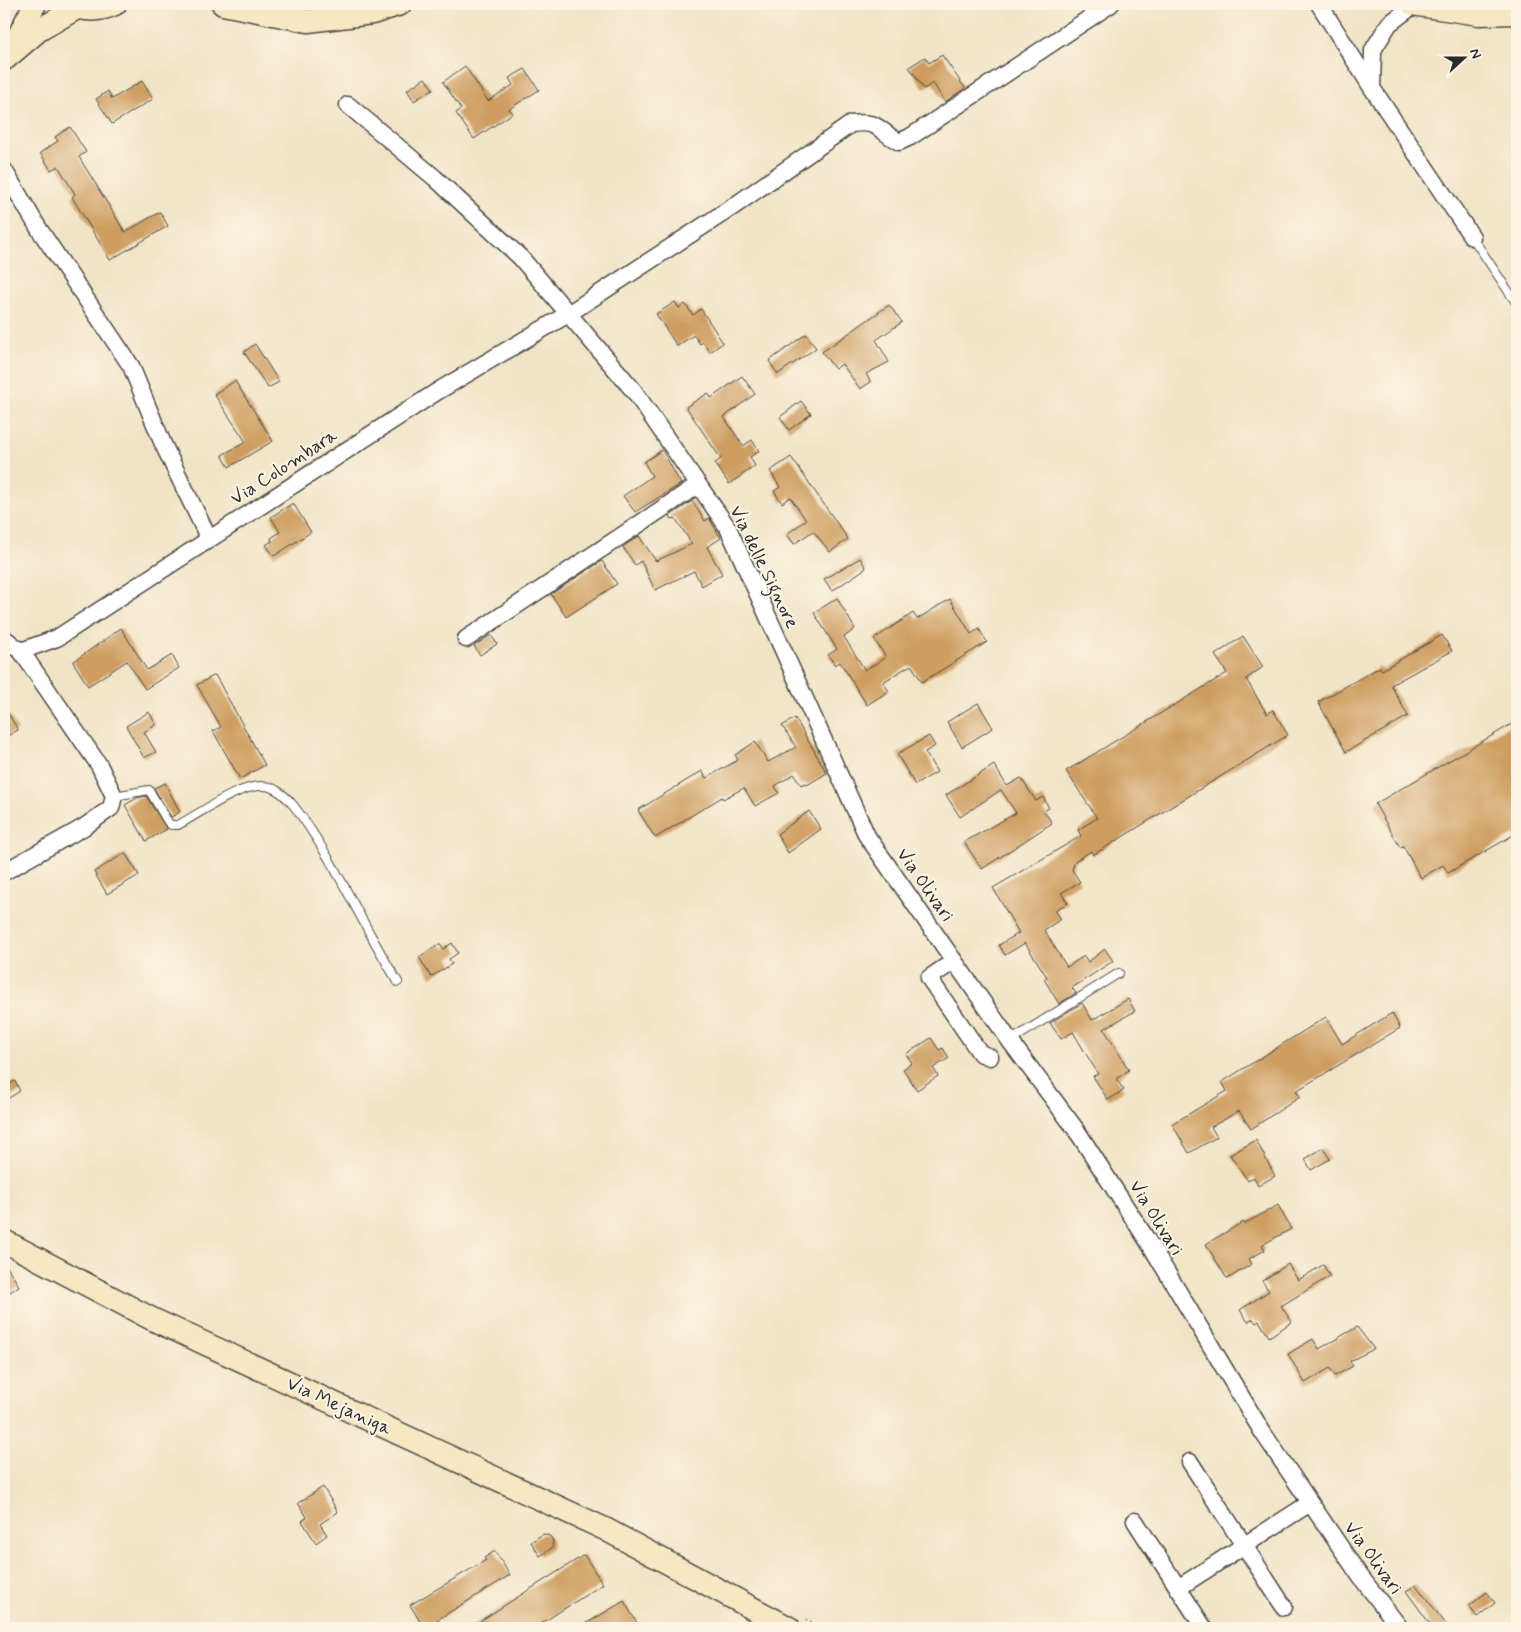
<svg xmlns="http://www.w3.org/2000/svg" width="1521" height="1632" viewBox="0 0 1521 1632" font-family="Mynerve,sans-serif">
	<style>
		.building { fill: #ce9d5f }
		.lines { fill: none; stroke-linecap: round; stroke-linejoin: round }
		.lane-casing { stroke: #494742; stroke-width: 10 }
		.street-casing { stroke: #494742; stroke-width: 19 }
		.secondary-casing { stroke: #494742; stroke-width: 25 }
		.path { stroke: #494742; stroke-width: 2.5; stroke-dasharray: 1 4; stroke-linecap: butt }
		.lane { stroke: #fff; stroke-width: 8 }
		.street { stroke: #fff; stroke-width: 16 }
		.secondary { stroke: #f7e8c3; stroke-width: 22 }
		.labels { text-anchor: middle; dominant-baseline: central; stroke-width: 4; stroke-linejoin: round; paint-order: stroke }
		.street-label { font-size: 19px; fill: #2b2b2b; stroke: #fcf5e5 }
	</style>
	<rect width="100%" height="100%" fill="#fcf5e5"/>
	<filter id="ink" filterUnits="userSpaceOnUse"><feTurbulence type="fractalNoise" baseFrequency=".02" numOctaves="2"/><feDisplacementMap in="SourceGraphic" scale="10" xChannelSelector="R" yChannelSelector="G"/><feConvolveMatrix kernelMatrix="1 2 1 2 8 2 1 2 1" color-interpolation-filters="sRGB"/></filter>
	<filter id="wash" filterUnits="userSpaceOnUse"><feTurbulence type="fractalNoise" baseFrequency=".0096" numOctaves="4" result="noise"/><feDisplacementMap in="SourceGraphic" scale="20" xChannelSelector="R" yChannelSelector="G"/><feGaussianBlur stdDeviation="1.12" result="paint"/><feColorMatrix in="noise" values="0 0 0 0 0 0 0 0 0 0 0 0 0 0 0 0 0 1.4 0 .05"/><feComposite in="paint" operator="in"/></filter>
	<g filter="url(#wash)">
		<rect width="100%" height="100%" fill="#f1e4c6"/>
		<g id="blocks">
			<!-- building -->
			<g class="building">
				<path d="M942,55L965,88L945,102L933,83L924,89L909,67L925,57L929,63Z"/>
				<path d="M465,66L488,101L513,85L509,78L525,69L539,90L509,109L513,113L474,139L456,113L461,109L443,82Z"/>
				<path d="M425,78L433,89L414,101L407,90Z"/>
				<path d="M142,81L153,99L112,124L96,99L108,91L112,99Z"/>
				<path d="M70,127L86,152L79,157L125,232L160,212L168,226L110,260L72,197L75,194L58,166L51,170L40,153L58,141L55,137Z"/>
				<path d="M675,302L679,308L685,304L693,315L701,309L723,343L710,352L703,342L700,344L694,335L677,346L656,314Z"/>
				<path d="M889,305L902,322L876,340L889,362L866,374L871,382L860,389L842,364L835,369L822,352Z"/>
				<path d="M806,334L816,348L778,374L769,361Z"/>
				<path d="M255,344L279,382L268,388L244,352Z"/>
				<path d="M742,376L755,394L724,417L743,446L752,440L759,451L750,457L755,466L729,484L715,463L721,459L686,407L708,393L711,398Z"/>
				<path d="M235,381L273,441L229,467L222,455L246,442L214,394Z"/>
				<path d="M801,401L811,414L789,430L780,417Z"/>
				<path d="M662,450L681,484L635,512L623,496L652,476L644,462Z"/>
				<path d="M791,457L848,539L830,552L813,531L794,544L787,534L806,520L790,497L782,503L774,491L780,487L770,471Z"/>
				<path d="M692,501L705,521L709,518L721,538L707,547L722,574L702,586L694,571L655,590L641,561L635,565L623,547L639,536L656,561L692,544L675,518L672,519L670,516Z"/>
				<path d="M293,503L311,532L274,556L266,545L272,541L271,538L280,532L271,517Z"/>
				<path d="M860,558L866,568L832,591L824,579Z"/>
				<path d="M602,561L617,584L566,617L551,594Z"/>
				<path d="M837,598L855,629L844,637L865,670L886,657L874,639L913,613L917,619L950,599L971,634L979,629L987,642L922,682L912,666H909L883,682L889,691L867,705L840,662L835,665L828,655L837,649L814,613Z"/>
				<path d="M121,628L147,670L172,655L179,668L145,689L127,661L88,686L73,662Z"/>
				<path d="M491,635L497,644L480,655L474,646Z"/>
				<path d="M1442,635L1452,651L1391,685L1408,716L1346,752L1318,702L1380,667L1382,670Z"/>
				<path d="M1243,636L1263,667L1246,679L1267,714L1273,710L1288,735L1093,855L1091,851L1075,861L1072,870L1080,882L1061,893L1068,903L1055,910L1061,919L1044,930L1067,967L1084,956L1088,962L1105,949L1113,961L1078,984L1072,988L1076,993L1059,1004L1044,979L1047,977L1025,943L1005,955L999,945L1019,933L993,888L1081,836L1078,830L1097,818L1066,771L1227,673L1215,655Z"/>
				<path d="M215,675L265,765L240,779L213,731L221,727L197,685Z"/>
				<path d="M978,703L993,728L962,747L947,722Z"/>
				<path d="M4,706L18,730L4,738Z"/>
				<path d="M149,712L156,725L144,732L156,752L144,758L126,726Z"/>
				<path d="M795,718L827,773L807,785L805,783L801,785L794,774L775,786L779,793L755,806L744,788L723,799L722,797L655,838L638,810L702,771L706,778L738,760L735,755L755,742L768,762L796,747L782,726Z"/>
				<path d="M1517,721V833L1448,873L1443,865L1421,878L1403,846L1400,847L1375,804Z"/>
				<path d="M929,736L935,746L925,752L937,772L915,785L897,754Z"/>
				<path d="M994,765L1007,786L1021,778L1036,801L1043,797L1049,808L1044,811L1052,823L982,869L964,842L1016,813L1001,790L960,817L946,795Z"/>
				<path d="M165,783L180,812L171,817L154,788Z"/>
				<path d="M146,796L167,829L146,841L125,805L137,798Z"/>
				<path d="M809,811L821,829L788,853L777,834Z"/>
				<path d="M125,853L139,875L107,894L94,872Z"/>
				<path d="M452,943L458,953L449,959L452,964L431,977L419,957L440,944L443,949Z"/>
				<path d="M1128,999L1135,1011L1104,1029L1129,1070L1116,1079L1124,1090L1108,1100L1093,1076L1098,1074L1073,1032L1061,1039L1050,1023L1082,1003L1092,1020Z"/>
				<path d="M1392,1013L1400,1028L1296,1091L1300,1097L1251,1129L1239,1111L1211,1127L1217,1137L1189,1153L1172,1124L1227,1091L1222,1082L1326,1017L1342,1044Z"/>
				<path d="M931,1038L939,1050L943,1048L949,1058L933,1068L938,1076L917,1090L903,1069L912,1063L906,1054Z"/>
				<path d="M15,1081L20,1091L4,1101V1087Z"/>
				<path d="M1256,1140L1275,1176L1258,1186L1254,1177L1248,1181L1230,1155Z"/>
				<path d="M1323,1148L1330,1159L1311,1170L1305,1159Z"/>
				<path d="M1278,1205L1291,1229L1262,1245L1265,1250L1249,1259L1252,1264L1227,1279L1206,1244L1243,1222L1244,1224Z"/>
				<path d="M4,1262L19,1286L4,1296Z"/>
				<path d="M1288,1264L1298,1280L1323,1265L1330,1276L1281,1306L1292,1322L1269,1337L1259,1321L1256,1323L1253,1319L1248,1322L1240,1310L1269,1291L1262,1281Z"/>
				<path d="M1357,1327L1374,1349L1350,1361L1353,1366L1335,1376L1330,1368L1305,1383L1288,1354L1313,1339L1319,1349Z"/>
				<path d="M323,1487L338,1512L320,1524L327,1535L316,1543L302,1521L307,1517L298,1503Z"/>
				<path d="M543,1534L550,1536L553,1541L552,1548L540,1556L531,1542Z"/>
				<path d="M495,1551L510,1575L424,1628L410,1605L486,1560L484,1558Z"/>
				<path d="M584,1555L603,1584L534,1628H469Z"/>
				<path d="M1416,1585L1449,1628H1433L1406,1591Z"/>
				<path d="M1487,1592L1495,1603L1477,1617L1469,1606Z"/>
				<path d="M624,1601L640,1628H579Z"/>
			</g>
		</g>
	</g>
	<g filter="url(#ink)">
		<use href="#blocks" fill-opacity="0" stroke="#494742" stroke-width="1"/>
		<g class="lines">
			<defs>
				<g id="lane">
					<path d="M1472,237L1517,304"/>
					<path d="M114,796L149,790L168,822L171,825H178C199,814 240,784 263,786C275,786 287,797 294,806C335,860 362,925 398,982"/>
					<path d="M1010,1041L1119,973"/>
				</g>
				<g id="street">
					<path d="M1319,4L1372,88"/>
					<path d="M1414,5L1389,24L1373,50L1372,88L1472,237"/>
					<path d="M348,105L435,178L521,258L634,391L728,528L867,836L1010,1041L1077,1131L1151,1246L1263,1433L1360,1576L1400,1628"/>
					<path d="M4,170L39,229L131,366L163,444L209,539"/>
					<path d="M4,638L21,651L57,638L438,391L568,314L734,206L851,124C880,120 877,130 899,142L910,137L1111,4"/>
					<path d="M466,639L698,485"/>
					<path d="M4,872L84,827L111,808L114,796L99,765L21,651"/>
					<path d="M954,961L929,978L980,1053L990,1057"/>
					<path d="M1190,1462L1284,1607"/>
					<path d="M1135,1521L1204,1628"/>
					<path d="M1178,1588L1310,1503"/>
				</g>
				<g id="secondary">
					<path d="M69,4C84,11 100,11 115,4"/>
					<path d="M223,4L308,21L372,13L400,4"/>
					<path d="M1412,4L1479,14L1517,13"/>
					<path d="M15,43L35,4"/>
					<path d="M5,59L39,30L77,8"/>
					<path d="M4,1241L152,1319L605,1529L789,1628"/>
				</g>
			</defs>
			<!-- lane casing -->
			<use href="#lane" class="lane-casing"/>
			<!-- street casing -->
			<use href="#street" class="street-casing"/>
			<!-- secondary casing -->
			<use href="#secondary" class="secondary-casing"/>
			<!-- path -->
			<path class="path" d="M806,1620L823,1628"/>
			<!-- lane -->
			<use href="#lane" class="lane"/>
			<!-- street -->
			<use href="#street" class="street"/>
			<!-- secondary -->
			<use href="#secondary" class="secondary"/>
		</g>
	</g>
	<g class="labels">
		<!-- street labels -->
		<g class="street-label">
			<text transform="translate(284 467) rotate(-33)">Via Colombara</text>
			<text transform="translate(764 567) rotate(64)">Via delle Signore</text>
			<text transform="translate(925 885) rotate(55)">Via Olivari</text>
			<text transform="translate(1156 1218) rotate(58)">Via Olivari</text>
			<text transform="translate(339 1406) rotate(25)">Via Mejaniga</text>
			<text transform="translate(1373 1558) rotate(54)">Via Olivari</text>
		</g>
	</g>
	<!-- margin -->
	<rect width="1521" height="1632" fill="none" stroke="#fcf5e5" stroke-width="20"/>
	<!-- north arrow -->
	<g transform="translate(1464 58) rotate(69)" stroke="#fcf5e5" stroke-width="4" paint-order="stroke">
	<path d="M0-4L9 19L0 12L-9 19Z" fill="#2b2b2b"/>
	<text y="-8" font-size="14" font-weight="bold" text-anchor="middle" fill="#2b2b2b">N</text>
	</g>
</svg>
